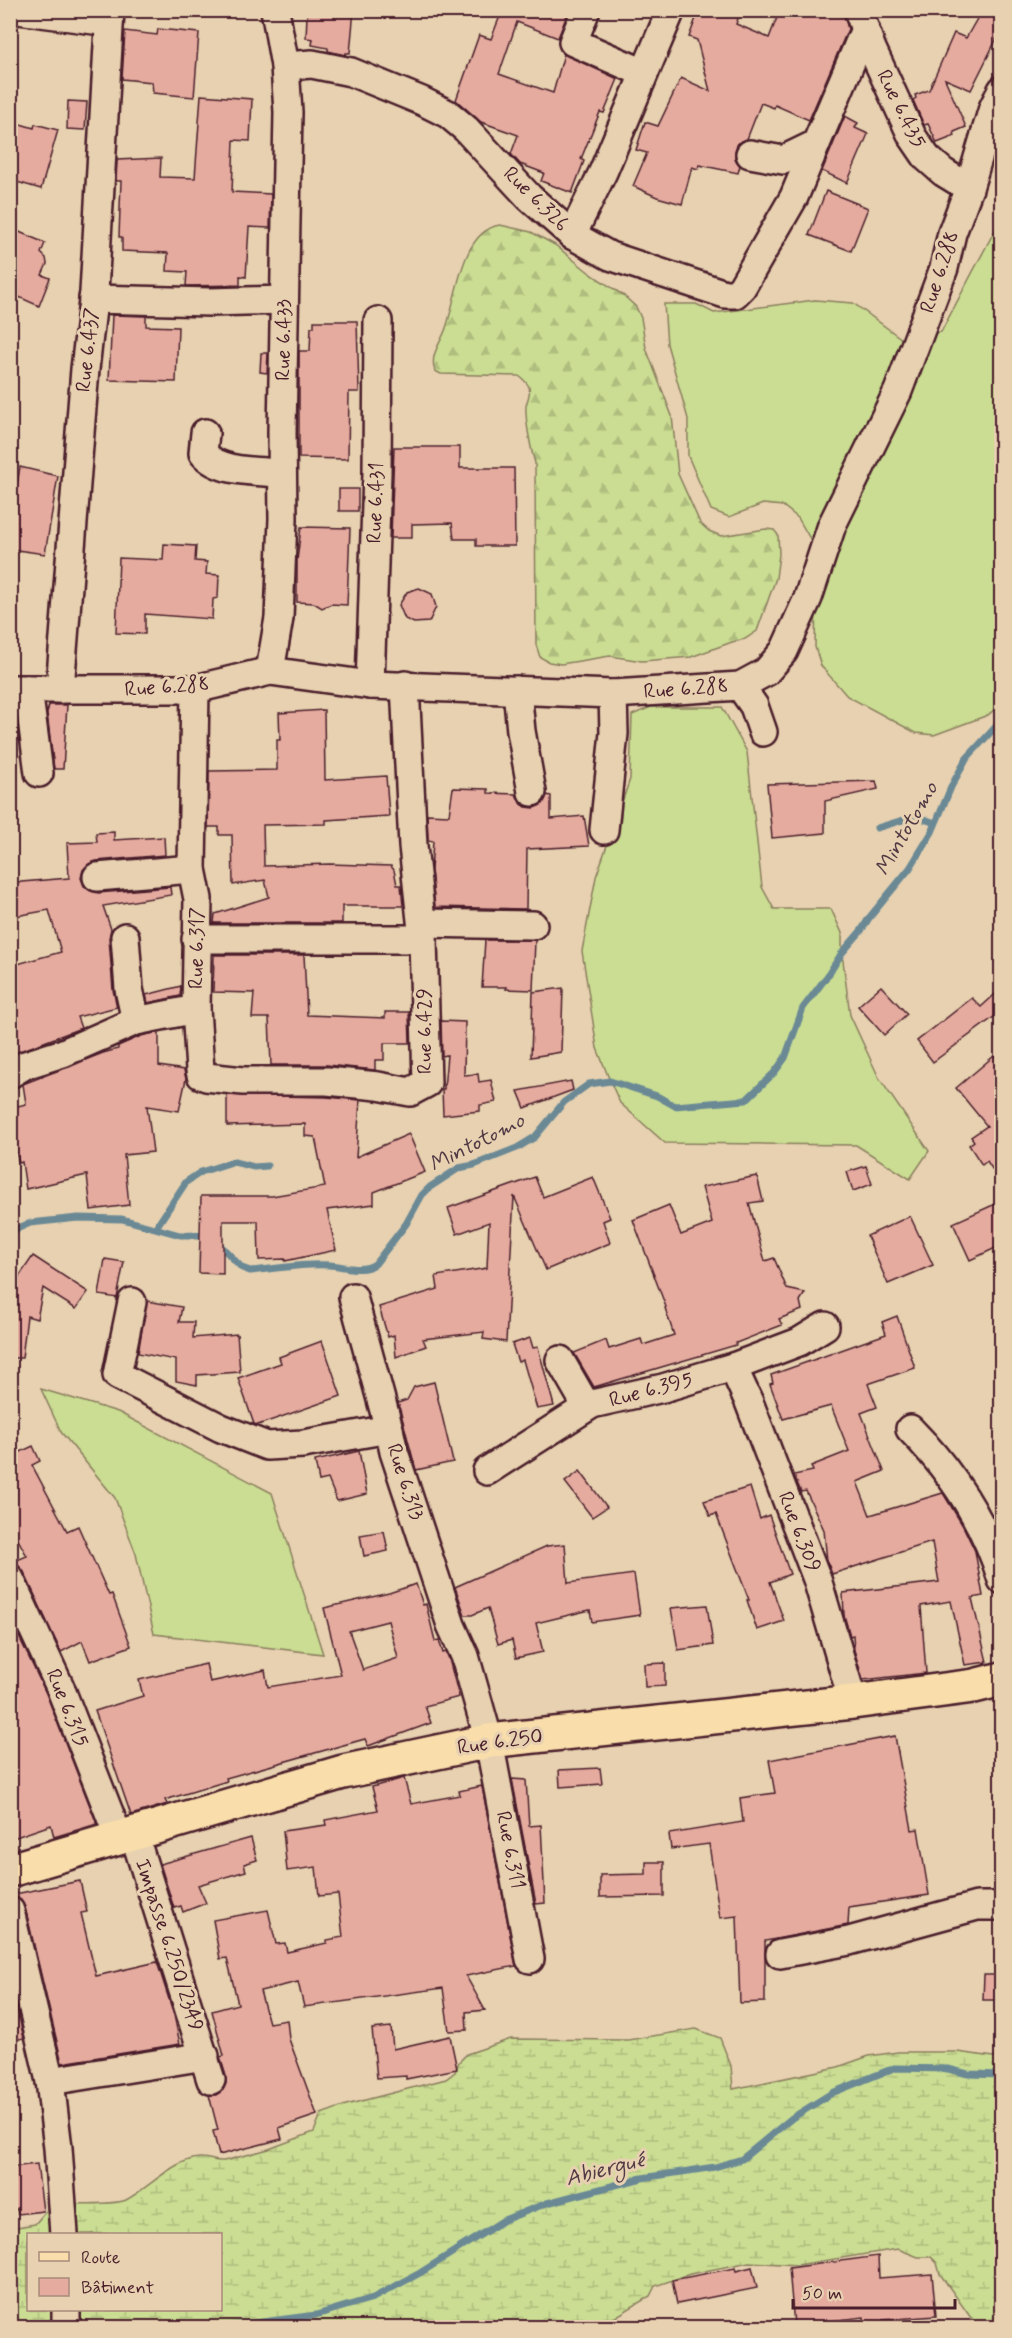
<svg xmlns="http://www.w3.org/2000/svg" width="1012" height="2338" viewBox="0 0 1012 2338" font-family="Mynerve,sans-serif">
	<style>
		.grass { fill: #cadd92; stroke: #8a7e5e; stroke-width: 1.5 }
		.forest { fill: url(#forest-firs); stroke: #8a7e5e; stroke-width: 1.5 }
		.wetland { fill: url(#wetland-marsh); stroke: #8a7e5e; stroke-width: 1.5; fill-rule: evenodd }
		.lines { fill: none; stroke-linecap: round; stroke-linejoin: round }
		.stream { stroke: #6a8995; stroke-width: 7 }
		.building { fill: #e5ab9f; stroke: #4a1f2b; stroke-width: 1.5; fill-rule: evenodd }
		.minor-casing { stroke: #4a1f2b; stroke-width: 32 }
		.major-casing { stroke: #4a1f2b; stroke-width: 38 }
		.minor { stroke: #e7d1b0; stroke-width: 27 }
		.major { stroke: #f9deab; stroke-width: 33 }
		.labels { text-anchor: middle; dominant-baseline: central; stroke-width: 6; stroke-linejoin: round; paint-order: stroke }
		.street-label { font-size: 21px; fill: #4a1f2b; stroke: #e7d1b0 }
		.water-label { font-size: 22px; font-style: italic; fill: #523a45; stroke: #e7d1b0 }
	</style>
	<defs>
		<pattern id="forest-firs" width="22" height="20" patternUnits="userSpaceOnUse" patternTransform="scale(1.5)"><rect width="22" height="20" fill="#cadd92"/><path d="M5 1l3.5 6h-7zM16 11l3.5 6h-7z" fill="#afbd7e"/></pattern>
		<pattern id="wetland-marsh" width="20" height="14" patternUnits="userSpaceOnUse" patternTransform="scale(1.5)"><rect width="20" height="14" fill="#cadd92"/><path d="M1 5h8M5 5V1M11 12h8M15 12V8" fill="none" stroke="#afbd7e"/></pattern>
	</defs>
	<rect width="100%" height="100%" fill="#e7d1b0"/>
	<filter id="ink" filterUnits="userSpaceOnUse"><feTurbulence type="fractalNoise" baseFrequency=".0167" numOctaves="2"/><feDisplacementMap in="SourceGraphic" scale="12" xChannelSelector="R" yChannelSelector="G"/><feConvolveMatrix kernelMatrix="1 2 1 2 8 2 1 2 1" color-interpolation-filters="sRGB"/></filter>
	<g filter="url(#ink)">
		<!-- grass -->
		<g class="grass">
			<path d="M1001,210L1002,703L988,715L934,735L916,733L847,696L821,666L815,647L817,551L798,518L783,506L763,504L729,517L711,510L688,456V419L667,344L664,304H696L714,313L815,300L853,303L902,339L941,332L996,228Z"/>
			<path d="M651,707H722L747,752L762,887L774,909H831L842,933V953L850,1015L879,1078L929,1151L910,1179L856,1145L665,1143L620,1103L610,1081L597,1048L582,951L596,877L630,779L632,715Z"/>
			<path d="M41,1389L118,1412L272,1493L323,1654L154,1634L136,1554L115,1498L61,1432Z"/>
		</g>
		<!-- forest -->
		<path class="forest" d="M500,225L531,232L555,245L591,274L623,295L636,307L641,318L646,348L672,416L678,474L700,523L709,531L721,536L766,529L774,530L778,535L779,554L776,578L757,631L745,639L732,642L691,657L642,661L610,656L561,664L549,662L540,657L536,645L535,463C531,450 525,419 526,406C527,399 531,395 529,387C527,382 523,379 519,376L441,374L435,371C429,355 441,343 446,328C457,297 461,231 500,225Z"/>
		<!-- wetland -->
		<path class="wetland" d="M696,2029L720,2038L731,2066L733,2089L838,2067L869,2056L898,2052H957L1001,2058V2327H973L976,2325L940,2274L937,2263L931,2257H918L898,2249L797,2265L749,2262L690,2274L655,2286L650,2296L599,2327L11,2328V2228L35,2224L52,2204C70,2203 111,2206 126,2200C148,2189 176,2157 202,2158C210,2158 214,2162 224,2161L269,2149L314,2132L321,2114L346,2105L446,2079L455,2072L459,2062L467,2054L511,2039L628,2040ZM28,2234H220V2310H28Z"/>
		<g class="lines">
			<!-- stream -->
			<g class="stream">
				<path d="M877,828L916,816L935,823"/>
				<path d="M234,1162L254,1167L267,1166"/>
				<path d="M157,1226L186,1182L201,1172L232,1162"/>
				<path d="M10,1232L30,1223L78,1218L122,1219L180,1235H208"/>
				<path d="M219,1244L242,1268L250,1271C276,1269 304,1263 329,1265C345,1266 361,1273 375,1264L406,1224L422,1195L430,1187L459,1168L474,1165L517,1148L535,1137L564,1102L589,1084L610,1081L657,1096L675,1106L746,1100L774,1073L785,1058L803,1008L828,975L842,953L861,931L869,918L910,868L932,832L952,785L967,758L1002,720"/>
				<path d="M217,2328L316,2315L373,2298L420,2273L504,2220L547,2203L642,2178L715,2167L742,2159L792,2118L832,2093L894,2068L948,2069L968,2074L1002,2075"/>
			</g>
		</g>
		<!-- building -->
		<g class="building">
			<path d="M310,10H354L350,53H346L345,55L328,51V48L312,45L313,39L306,38L307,16Z"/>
			<path d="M491,10H569L558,38L517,22L499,74L553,93L564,54L618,79L604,113L600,112L581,159L584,161L572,193L541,181L544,173L520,164L511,154L518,135L481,122L456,100L479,35L491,39L500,16L491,12Z"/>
			<path d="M699,10H741L736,24L769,38L780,10H843L848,29L809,120L775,105L774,108L761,103L747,139L738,143L735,151V159L740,166L738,173L699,165L698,169L692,167L682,204L657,197L633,186L647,153L636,150L645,122L658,126L681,78L710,91L697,40L689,37Z"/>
			<path d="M982,10H1002V28L971,90L945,79L966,127L954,132L955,136L937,143L928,124L924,125L913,100L916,98L915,95L929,90L954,33L966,38Z"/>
			<path d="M158,29L199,33L194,97L153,93L152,82L122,79L125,31L157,35Z"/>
			<path d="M201,95L252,99L250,141L234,140L232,192L271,194L270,228L249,227L246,277L240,276V285L186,286L187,272L167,271L168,253L122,251V237H119L121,181H116L117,160L161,158L160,177L195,178Z"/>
			<path d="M68,101L87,102L85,130L67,129Z"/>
			<path d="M845,116L858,123L855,128L868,134L847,183L822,171Z"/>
			<path d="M10,121L34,128L35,124L58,130L41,189L10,180Z"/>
			<path d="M826,191L868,208L851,251L809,235Z"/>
			<path d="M10,228L45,243L41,253L46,258L47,264L42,275L50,278L39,306L10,293Z"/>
			<path d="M112,315L146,316V326L178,327L176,382L109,380Z"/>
			<path d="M314,321H357L359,392H349L348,459L299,458V351H310L311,327H314Z"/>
			<path d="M261,353H268L267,373L260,372Z"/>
			<path d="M394,447H460V468H514L515,546H476V539H454L452,523L412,524V538H391Z"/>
			<path d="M20,467L58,476L45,554L10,549V525Z"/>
			<rect x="339" y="489" width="19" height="22"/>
			<path d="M301,527L350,528L347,605L331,604L322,608L314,603L297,602V561Z"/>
			<path d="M164,544L196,546L195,561L207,562L206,574L219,575L218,598L213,599L212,619L145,614V634L116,633L119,558L163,560Z"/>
			<path d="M419,588L432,594L436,607L429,622L414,623L405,619L399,605L407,592Z"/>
			<path d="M49,705H67L63,769H54L47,713Z"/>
			<path d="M324,710L325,780L386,776L389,816L326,820V824L263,825L264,866L330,864L391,866L394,870L397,885H401L403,906H342V923H214L215,914L269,897L265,880L233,885L232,835H219V827H208L209,771L277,770V740H280L279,713Z"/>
			<path d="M10,713H15L19,742H10Z"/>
			<path d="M876,781L878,789L825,801V833L772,838L767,784Z"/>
			<path d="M453,788L488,789V793L516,794L520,803L526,807L534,808L543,804L547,795L551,796V819L584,816L589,846L527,849L526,909L435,907L431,870L433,841L428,840L427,814L449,815Z"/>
			<path d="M114,832V840L164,837L165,855L96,861L89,864L83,870L81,878L84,886L91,891L98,893L170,887L171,895L103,906L111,929L109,938L113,990L117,1007L77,1017L81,1028L10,1055V966L61,952L49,910L10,917V883L69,878L67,843L97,842L96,833Z"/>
			<path d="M485,940H535L533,990L506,989L507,987H482Z"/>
			<path d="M214,955H304L307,1015L385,1018V1012H409L410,1043H384V1060H375V1070L327,1065H271L269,1018H252L254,993L213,992Z"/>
			<path d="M181,986L180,996L148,1003L146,995Z"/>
			<path d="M881,986L907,1014L884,1035L858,1006Z"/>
			<path d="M563,988L561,1052L531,1057L533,992Z"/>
			<path d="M1002,988V1011L933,1062L917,1041L972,998L981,1007Z"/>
			<path d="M441,1021L465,1022L464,1075L478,1074L479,1082L491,1080L496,1102L480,1105V1111L443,1115L442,1089H444L447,1055L442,1056Z"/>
			<path d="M159,1032V1066L184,1070L186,1079L179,1111L147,1106L153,1152L124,1155L129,1205L91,1210L87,1175L26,1189L22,1162L19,1163L10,1131V1108L26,1104L23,1084L103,1053L118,1049V1046L141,1036Z"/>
			<path d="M994,1056L1002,1064V1184L987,1161L982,1165L969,1145L974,1141L971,1137L987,1126L956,1088Z"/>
			<path d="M571,1081L573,1090L525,1108L518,1091Z"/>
			<path d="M227,1095L326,1097L360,1100L356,1157L409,1134L425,1172L374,1192V1204L327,1210L336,1250L285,1261V1259L259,1260L258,1221H223V1274L199,1273L201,1196H272L325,1187L315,1137L305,1136V1124L227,1126Z"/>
			<path d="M866,1166L872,1184L853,1191L847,1172Z"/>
			<path d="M757,1176L763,1201L749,1203L765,1261L774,1258L787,1289L805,1293L800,1301L802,1310L779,1319L782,1325L736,1343V1345L594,1387L574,1353L606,1340L609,1349L641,1339L643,1345L674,1335L665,1308L666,1307L633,1220L669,1205L681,1235L712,1223L702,1187Z"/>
			<path d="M535,1177L543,1197L593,1177L610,1218L603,1221L610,1243L546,1270L514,1196L506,1342L483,1339L484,1332L423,1339L426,1346L396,1357L394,1335L388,1337L379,1307L438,1289L436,1276L487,1268L489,1222L457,1234L448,1208Z"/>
			<path d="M1002,1201V1245L970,1260L953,1223Z"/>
			<path d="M910,1216L933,1265L888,1284L867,1236Z"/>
			<path d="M33,1256L88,1292L76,1309L43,1288L37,1319L27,1316L22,1358H10V1290Z"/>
			<path d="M105,1259L124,1262L117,1298L99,1295Z"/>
			<path d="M147,1301L182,1307L179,1322H194L193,1338L237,1334L240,1372L197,1375V1385L176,1381V1360L138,1353Z"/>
			<path d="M897,1316L915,1368L868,1384L877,1407L861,1413L884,1471L857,1482L870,1515L943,1493L963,1526L975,1551L983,1596L972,1598L987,1662L965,1665L951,1601L921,1606L926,1673L863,1680L854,1650L853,1635L850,1636L844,1615L843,1593L939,1582L932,1542L832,1574L827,1561L824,1530L806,1491L801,1492L794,1475L813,1471L811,1466L849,1451L831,1406L783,1419L770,1384L773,1383L771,1375L886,1334L882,1322Z"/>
			<path d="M530,1338L533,1348L538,1347L554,1406L537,1409L523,1360L518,1362L512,1344Z"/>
			<path d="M322,1341L341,1396L258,1425L254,1424L238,1378L281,1363L279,1357Z"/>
			<path d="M434,1382L453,1462L416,1470L398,1403L407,1400L414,1387Z"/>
			<path d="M33,1446L40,1461L32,1465L67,1531L78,1526L109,1595L112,1594L131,1646L90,1661L82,1641L61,1652L24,1572L19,1566L10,1563L27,1556L10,1525V1457Z"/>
			<path d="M359,1451L367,1494L337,1501L328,1479L319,1481L315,1461Z"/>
			<path d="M580,1471L607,1507L592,1517L565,1482Z"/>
			<path d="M750,1487L760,1519L769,1515L790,1574L770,1582L784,1621L757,1630L747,1600H749L716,1514L710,1516L704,1501Z"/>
			<path d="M384,1531L388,1551L364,1556L360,1535Z"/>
			<path d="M565,1544L568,1583L634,1574L640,1615L592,1622L590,1610L536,1623L543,1652L516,1658L512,1640L498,1644L488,1608L472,1615H465L455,1587L547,1546Z"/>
			<path d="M416,1584L423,1605L426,1604L435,1641L439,1640L443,1653L446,1652L449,1659L459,1697L425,1706L431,1723L368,1746L365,1739L226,1778L227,1781L165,1800L167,1804L131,1815L95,1711L143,1696L139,1680L206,1664L210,1682L265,1670L268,1687L341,1675L324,1608L389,1593ZM388,1621L398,1658L363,1670L349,1631Z"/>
			<path d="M707,1605L713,1645L678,1650L671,1608Z"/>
			<path d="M10,1618L46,1693L97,1824L54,1837L51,1825L10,1839Z"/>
			<path d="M665,1663V1686L645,1687L644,1664Z"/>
			<path d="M895,1736L912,1830L918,1829L929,1895L849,1907L848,1925L765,1941V2002L740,2003L737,1916L720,1918L709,1844L671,1849L669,1834L743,1822L740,1798L775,1793L769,1760Z"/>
			<path d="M600,1768L602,1784L560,1787L559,1770Z"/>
			<path d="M404,1778L411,1804L460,1795L459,1791L482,1786L516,1966L466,1976L485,2010L466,2012L467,2030L449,2031L443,1988L304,2007L298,1982L260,1991L269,2023L287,2020L289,2039L317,2115L279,2128L282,2139L219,2155L213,2131L218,2130L209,2095H216L223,2090L226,2083V2076L220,2057L224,2056L212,2011L238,2004L227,1958L220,1959L213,1920L268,1910L276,1944L285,1943L287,1952L327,1943V1940L343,1937L338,1894L319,1896L316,1867L287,1871L283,1831L326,1825L325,1820L378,1810L372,1787Z"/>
			<path d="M512,1779L526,1780L529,1826L541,1825L545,1903L536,1904Z"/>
			<path d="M251,1838L257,1860L244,1864L246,1871L198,1885L206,1903L183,1912L181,1906L174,1908L160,1864Z"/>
			<path d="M646,1862H664V1896L600,1897V1875L646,1874Z"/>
			<path d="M80,1881L87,1912L81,1913L96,1976L157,1962L174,2015L180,2044L62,2063L25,1907L21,1900L10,1895Z"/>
			<path d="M984,1975H1002V2000H983Z"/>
			<path d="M14,1996L24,2038L10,2041V1997Z"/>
			<path d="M391,2027L393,2049L450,2036L457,2069L406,2079V2076L377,2078L372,2029Z"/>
			<path d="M37,2164L43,2211L18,2214L17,2209L10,2210V2167Z"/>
			<path d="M878,2256L879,2278L932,2274L936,2316L883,2320V2327L873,2328H865L864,2317L794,2325L789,2268Z"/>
			<path d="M752,2267L757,2288L677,2304L672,2280L735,2268L736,2271Z"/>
		</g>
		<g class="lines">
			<defs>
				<g id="minor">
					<path d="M18,10L109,22"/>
					<path d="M586,10L573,42L644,73"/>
					<path d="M858,10L872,49L912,136L927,158L943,172L969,188"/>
					<path d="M285,66L312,64L351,72L422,101L448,114L466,129L529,197L572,235L603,172L671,10"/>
					<path d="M750,154L783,160L816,144L865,29"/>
					<path d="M572,235L610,256L725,294H735L742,287L794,197L816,144"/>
					<path d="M93,299L210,302L284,300"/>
					<path d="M205,433L203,453C219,473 258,471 282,473"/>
					<path d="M270,671L279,618L283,519L282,432L288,112L285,66L275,10"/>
					<path d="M370,685L377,473L378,321"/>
					<path d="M740,686L754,706L763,732"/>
					<path d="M10,689H195L270,671L370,685L613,694L740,686L766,672L784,651L808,598L832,525L898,391L944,268L952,233L969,188L993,108L1002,90"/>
					<path d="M28,689L39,773"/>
					<path d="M60,689L85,369L94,292L110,10"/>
					<path d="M517,690L521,731L532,792"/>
					<path d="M604,830L614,733L613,694"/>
					<path d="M97,877L192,869"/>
					<path d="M422,923L533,925"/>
					<path d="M125,937L129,989L136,1021"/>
					<path d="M196,939H423"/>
					<path d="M196,1009L200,1070L201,1075L206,1077L243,1081H327L378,1086L410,1092L427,1083L423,939L413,846L405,685"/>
					<path d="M10,1074L25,1065L63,1053L136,1021L196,1009L198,899L192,869L195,689"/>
					<path d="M353,1297L389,1429"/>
					<path d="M132,1302L117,1375L221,1428L267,1446L303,1444L389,1429L394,1452L451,1625L465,1656L489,1741L530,1959"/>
					<path d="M560,1360L583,1400L592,1404"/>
					<path d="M733,1367L749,1402L817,1579L853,1702"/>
					<path d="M910,1429C952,1472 985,1522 1002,1580"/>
					<path d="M487,1471L592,1404L663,1388L733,1367L799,1342L825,1326"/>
					<path d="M10,1579L60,1687L119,1838"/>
					<path d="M134,1834L211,2080"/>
					<path d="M10,1911L50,2081L58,2148L64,2234"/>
					<path d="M780,1954L849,1941L977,1906H1002"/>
					<path d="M50,2081L205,2056"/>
					<path d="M66,2328V2310"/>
				</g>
				<path id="major" d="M10,1870L343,1772L489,1741L853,1702L974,1686L1002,1679"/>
			</defs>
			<!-- minor casing -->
			<use href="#minor" class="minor-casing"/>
			<!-- major casing -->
			<use href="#major" class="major-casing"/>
			<!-- minor -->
			<use href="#minor" class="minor"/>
			<!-- major -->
			<use href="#major" class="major"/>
		</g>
	</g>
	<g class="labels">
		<!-- street labels -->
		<g class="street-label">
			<text transform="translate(901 109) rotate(63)">Rue 6.435</text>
			<text transform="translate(536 199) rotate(44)">Rue 6.326</text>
			<text transform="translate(940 272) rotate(-72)">Rue 6.288</text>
			<text transform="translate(284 340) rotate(-89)">Rue 6.433</text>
			<text transform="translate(88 350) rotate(-84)">Rue 6.437</text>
			<text transform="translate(376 503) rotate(-88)">Rue 6.431</text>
			<text transform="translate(167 687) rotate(-4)">Rue 6.288</text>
			<text transform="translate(686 689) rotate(-4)">Rue 6.288</text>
			<text transform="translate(197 948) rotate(-89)">Rue 6.317</text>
			<text transform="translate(425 1031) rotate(-90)">Rue 6.429</text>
			<text transform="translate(651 1390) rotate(-15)">Rue 6.395</text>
			<text transform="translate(405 1482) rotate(72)">Rue 6.313</text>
			<text transform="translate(799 1532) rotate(69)">Rue 6.309</text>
			<text transform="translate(67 1708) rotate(68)">Rue 6.315</text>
			<text transform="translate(500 1742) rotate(-8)">Rue 6.250</text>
			<text transform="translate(510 1850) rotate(79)">Rue 6.311</text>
			<text transform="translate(169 1945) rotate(72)">Impasse 6.250/2349</text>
		</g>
		<!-- water labels -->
		<g class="water-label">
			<text transform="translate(907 829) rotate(-60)">Mintotomo</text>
			<text transform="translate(477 1143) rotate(-27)">Mintotomo</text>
			<text transform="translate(605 2170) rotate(-14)">Abiergué</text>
		</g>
	</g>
	<!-- margin -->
	<rect width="1012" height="2338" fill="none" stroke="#e7d1b0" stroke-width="36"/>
	<rect x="18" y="18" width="976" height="2302" fill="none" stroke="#4a1f2b" stroke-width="2" filter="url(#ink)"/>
	<!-- legend -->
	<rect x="27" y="2233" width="195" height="78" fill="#e7d1b0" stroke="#a88a7b" stroke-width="1.5"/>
	<rect x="39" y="2252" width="30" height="9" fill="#f9deab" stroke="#a88a7b" stroke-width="1.5"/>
	<text x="81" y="2263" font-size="18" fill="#4a1f2b">Route</text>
	<rect x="39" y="2278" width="30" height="18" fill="#e5ab9f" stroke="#a88a7b" stroke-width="1.5"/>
	<text x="81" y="2293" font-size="18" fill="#4a1f2b">Bâtiment</text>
	<!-- scale -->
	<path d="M793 2299v9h162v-9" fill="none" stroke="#4a1f2b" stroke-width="3"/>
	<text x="802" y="2299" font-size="18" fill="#4a1f2b" stroke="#e7d1b0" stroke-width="4.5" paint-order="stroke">50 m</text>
</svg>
